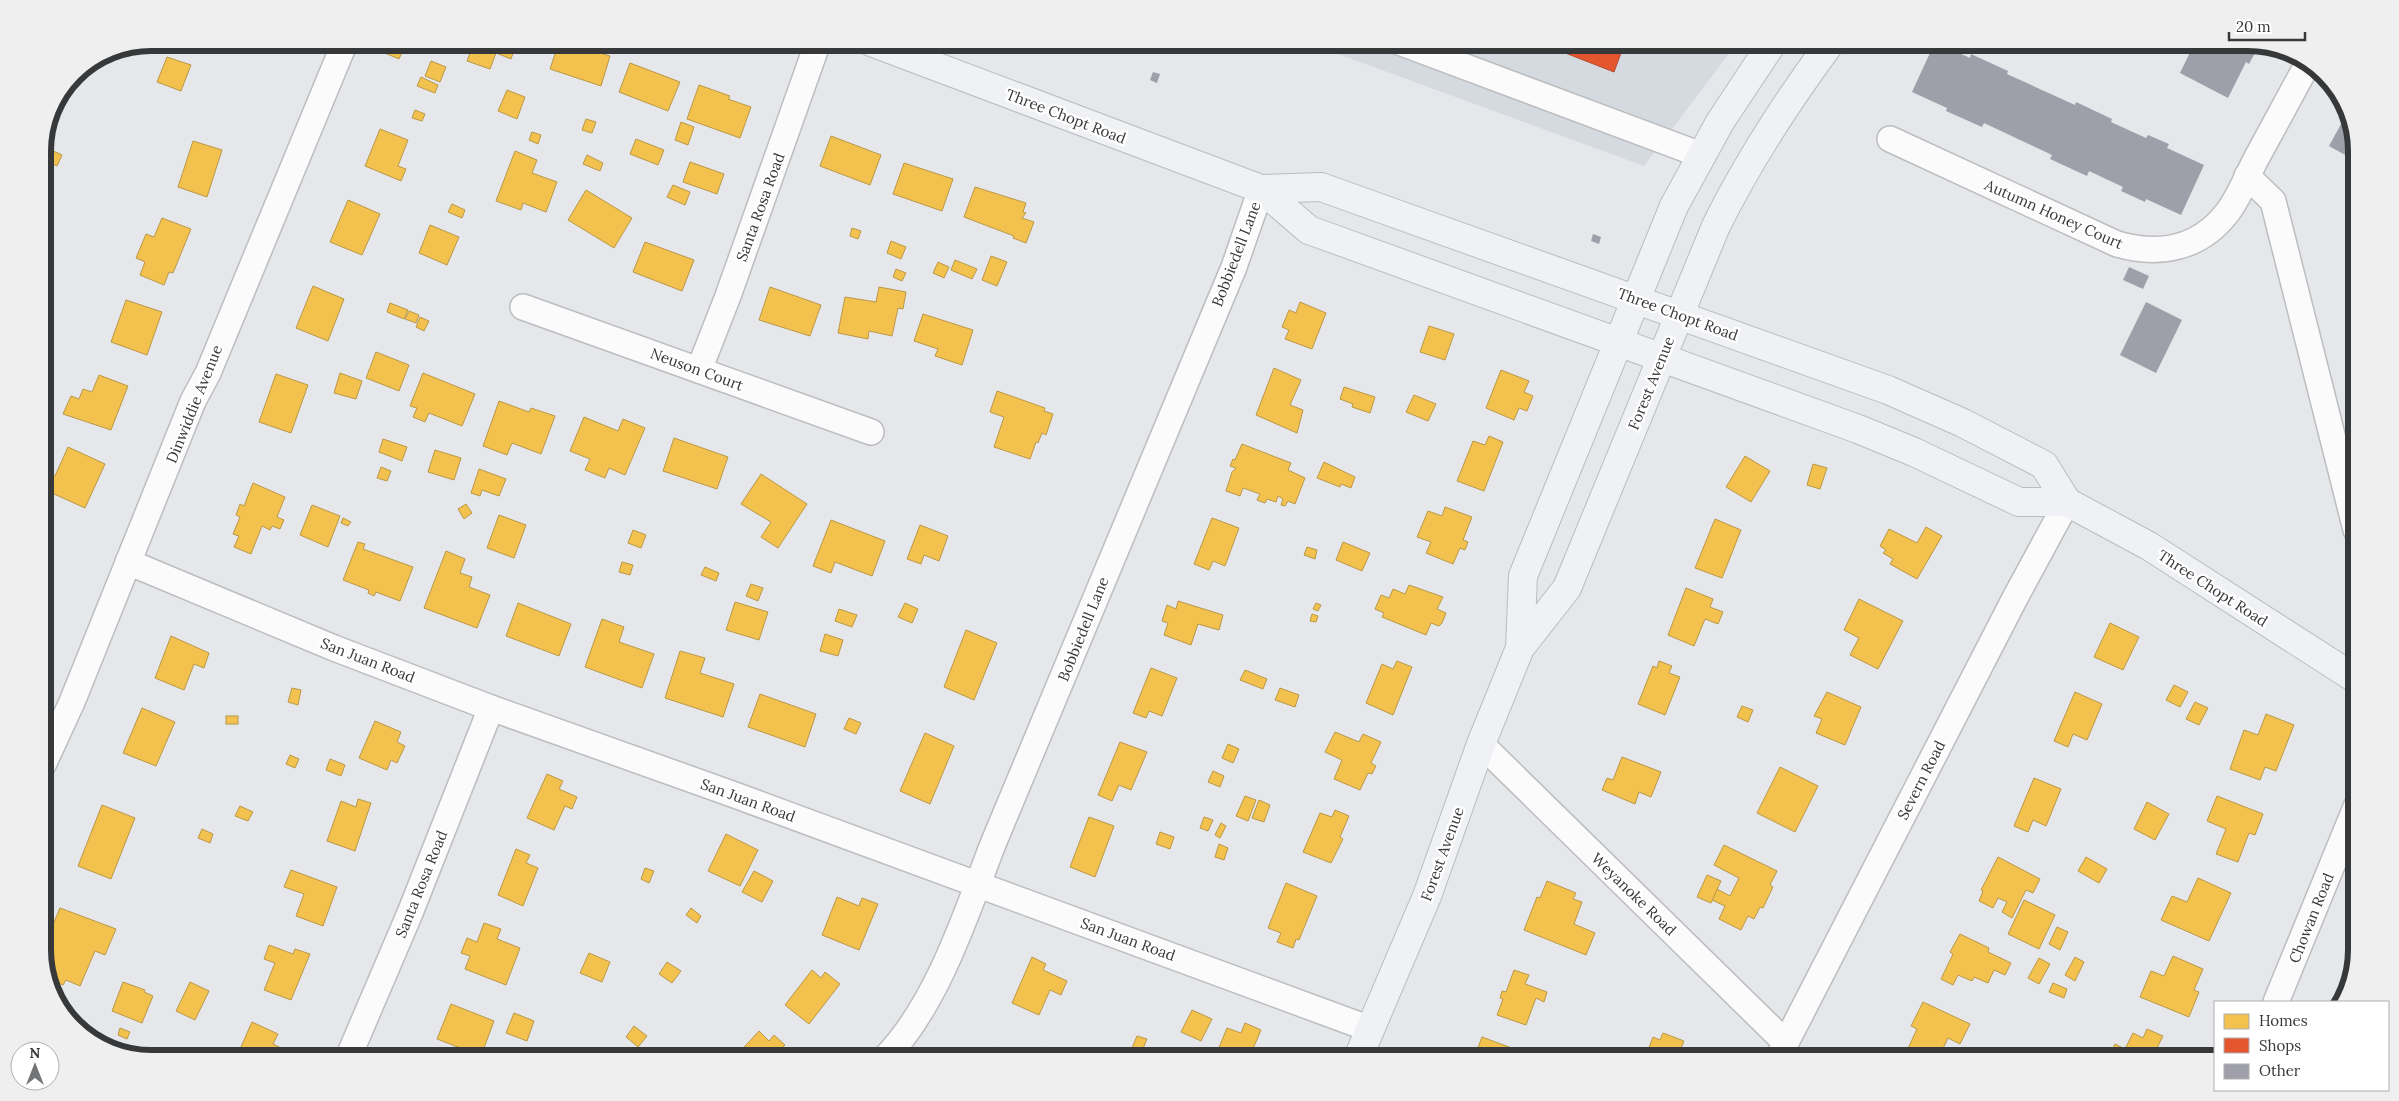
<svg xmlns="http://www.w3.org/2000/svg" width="2399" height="1101" viewBox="0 0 2399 1101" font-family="Lora,serif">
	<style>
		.built { fill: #d5dae1 }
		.homes { fill: #f2c14e; stroke: #ba9848 }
		.shops { fill: #e4572e; stroke: #b04e31 }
		.building { fill: #9f9faa }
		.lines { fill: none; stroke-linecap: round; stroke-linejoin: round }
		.minor-casing { stroke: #bcbdbf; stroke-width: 28 }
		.major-casing { stroke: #b9bcc2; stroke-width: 30 }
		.minor { stroke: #fbfbfc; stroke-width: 25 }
		.major { stroke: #f0f1f5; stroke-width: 28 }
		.labels { text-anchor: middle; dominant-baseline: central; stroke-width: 5; stroke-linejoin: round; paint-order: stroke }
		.street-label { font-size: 15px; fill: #363839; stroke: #fff }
		.rim { fill: none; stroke: #363839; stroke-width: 6 }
	</style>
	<rect width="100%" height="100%" fill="#e5e7ea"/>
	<!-- built -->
	<path class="built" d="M1308,43H1737L1644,166Z"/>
	<!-- homes -->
	<g class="homes">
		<path d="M384,42H407L399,59L380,51Z"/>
		<path d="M474,42H517L511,59L496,53L490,69L467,61Z"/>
		<path d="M559,42H586L589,43L587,49L610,56L601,86L550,69Z"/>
		<path d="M167,57L191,65L181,91L157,82Z"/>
		<path d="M431,61L446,67L440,82L425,76Z"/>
		<path d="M630,63L680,82L668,111L619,92Z"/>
		<path d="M421,77L438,85L435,93L417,86Z"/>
		<path d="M699,85L730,96L728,99L751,107L740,138L687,119Z"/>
		<path d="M507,90L525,97L517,119L498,111Z"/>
		<path d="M415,110L425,114L422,121L412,118Z"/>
		<path d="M586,119L596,122L592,133L582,130Z"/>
		<path d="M681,122L694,127L688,145L675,140Z"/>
		<path d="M380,129L408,140L398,166L406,169L401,181L365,166Z"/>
		<path d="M532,132L541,135L538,144L529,140Z"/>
		<path d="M831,136L881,155L870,185L820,166Z"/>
		<path d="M636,139L664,150L658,165L630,154Z"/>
		<path d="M193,141L222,150L207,197L178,187Z"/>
		<path d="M51,150L62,155L57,166L46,161Z"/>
		<path d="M515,151L537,160L532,173L557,182L546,212L523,203L521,210L496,201Z"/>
		<path d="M587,155L603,163L600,171L583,164Z"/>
		<path d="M690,162L724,174L717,194L683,182Z"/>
		<path d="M904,163L953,179L942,211L893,194Z"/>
		<path d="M673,185L690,192L685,205L667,197Z"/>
		<path d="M975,187L1026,203L1023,212L1026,213L1022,218L1034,222L1026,243L1013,238L1014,236L964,217Z"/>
		<path d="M586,190L632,218L614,248L568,220Z"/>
		<path d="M348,200L380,214L362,255L330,242Z"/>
		<path d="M452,204L465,210L462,218L448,212Z"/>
		<path d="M162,218L191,229L173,273L169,272L164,285L140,275L145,262L136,258L146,234L154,237Z"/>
		<path d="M430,225L459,237L447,265L419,253Z"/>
		<path d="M852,228L861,231L858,239L850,236Z"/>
		<path d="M891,241L906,247L901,259L887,253Z"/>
		<path d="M645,242L694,260L682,291L633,272Z"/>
		<path d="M991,256L1007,262L997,286L982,280Z"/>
		<path d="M955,260L977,269L972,279L951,270Z"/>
		<path d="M938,262L949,267L944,278L933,273Z"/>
		<path d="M896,269L906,273L902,281L893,277Z"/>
		<path d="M313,286L344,299L328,341L296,328Z"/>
		<path d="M770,287L821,305L810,336L759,320Z"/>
		<path d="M879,287L906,292L903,309L898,308L892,336L869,331L868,339L838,333L845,297L876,302Z"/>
		<path d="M126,300L162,312L147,355L111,342Z"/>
		<path d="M1300,302L1326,313L1312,349L1285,339L1289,330L1282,327L1289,310L1296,313Z"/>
		<path d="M390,303L408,310L404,319L387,312Z"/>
		<path d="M409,311L419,315L416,323L405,319Z"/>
		<path d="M923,314L973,330L962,365L935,356L938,349L914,341Z"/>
		<path d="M420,317L429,321L424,331L416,327Z"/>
		<path d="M1429,326L1454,334L1445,360L1420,352Z"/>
		<path d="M376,352L409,365L399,391L366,378Z"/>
		<path d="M1274,368L1301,380L1290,405L1303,410L1297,433L1256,415Z"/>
		<path d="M1501,370L1529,381L1524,392L1533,396L1527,411L1519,408L1514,420L1486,408Z"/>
		<path d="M340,373L362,381L356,399L334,393Z"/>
		<path d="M423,373L475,394L462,426L429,413L425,422L413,417L417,408L410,406Z"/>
		<path d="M276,374L308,385L291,433L259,422Z"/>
		<path d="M99,375L128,386L111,430L63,414L71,396L79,399L83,389L92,392Z"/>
		<path d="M1344,387L1375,397L1370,413L1352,407L1353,404L1340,399Z"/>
		<path d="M997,391L1045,408L1044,411L1053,414L1046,435L1042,433L1038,443L1036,442L1030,459L994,447L1004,417L990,412Z"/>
		<path d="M1414,395L1436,404L1428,421L1406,412Z"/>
		<path d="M499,401L529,412L531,408L555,416L541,454L512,443L507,455L483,446Z"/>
		<path d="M584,417L618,431L623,419L645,428L625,475L609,468L605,478L585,470L590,459L570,451Z"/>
		<path d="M1489,436L1503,442L1484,491L1457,481L1473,441L1485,445Z"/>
		<path d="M674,438L728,457L717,489L663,471Z"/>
		<path d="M383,439L407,447L402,461L379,452Z"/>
		<path d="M1242,444L1291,463L1288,470L1305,478L1295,504L1288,501L1285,506L1281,505L1283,499L1278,496L1276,502L1267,499L1265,503L1257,500L1260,494L1243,488L1240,496L1226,491L1232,472L1236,468L1230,466L1233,459L1235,460Z"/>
		<path d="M68,447L105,464L85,508L43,489L50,473L55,476Z"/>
		<path d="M435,450L461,458L454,480L428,472Z"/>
		<path d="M1745,456L1770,471L1751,502L1726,487Z"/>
		<path d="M1324,462L1355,477L1351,488L1341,484L1340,487L1317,478Z"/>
		<path d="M1813,464L1827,468L1820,489L1807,485Z"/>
		<path d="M381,467L391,471L387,481L377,478Z"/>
		<path d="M479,469L506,479L499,496L482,490L480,496L471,493Z"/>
		<path d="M761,474L807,504L778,548L761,537L771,522L741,504Z"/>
		<path d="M253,483L285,497L277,517L284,520L280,529L272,526L270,530L262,526L251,554L234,547L239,536L233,534L240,517L236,515L240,504L244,506Z"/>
		<path d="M466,504L472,513L464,519L458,509Z"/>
		<path d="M312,505L340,516L328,547L300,535Z"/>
		<path d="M1445,507L1472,517L1463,540L1468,542L1465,550L1460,548L1453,564L1426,553L1431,542L1417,537L1428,511L1442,516Z"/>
		<path d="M499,515L526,525L514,558L487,548Z"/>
		<path d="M343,518L351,522L348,526L341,523Z"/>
		<path d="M1212,518L1239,528L1225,566L1213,561L1209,570L1194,564Z"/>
		<path d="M1715,519L1741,530L1722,578L1695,568Z"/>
		<path d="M831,520L885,541L872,576L835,562L831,573L813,566Z"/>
		<path d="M920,525L948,536L939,561L924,555L921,564L907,559Z"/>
		<path d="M1926,527L1942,536L1917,579L1890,564L1893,559L1883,553L1886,550L1880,546L1889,529L1917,543Z"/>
		<path d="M633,530L646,535L641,548L628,543Z"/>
		<path d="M358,542L365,544L363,549L413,567L400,601L376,592L374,596L368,593L369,590L343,580Z"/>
		<path d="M1343,542L1370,553L1362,571L1336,560Z"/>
		<path d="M1307,547L1317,550L1315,559L1304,555Z"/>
		<path d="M446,551L465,559L460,573L472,577L469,587L490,595L477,628L424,608Z"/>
		<path d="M622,562L633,565L630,575L619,572Z"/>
		<path d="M705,567L719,573L716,581L701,575Z"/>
		<path d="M751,584L763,588L758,601L746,596Z"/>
		<path d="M1409,585L1443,597L1437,609L1446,613L1442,623L1439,626L1431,623L1426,635L1382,617L1384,613L1375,609L1381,595L1389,598L1393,589L1405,594Z"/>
		<path d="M1686,588L1713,599L1710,607L1723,612L1718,624L1705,619L1694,646L1668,635Z"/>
		<path d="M1859,599L1903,621L1878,669L1850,655L1859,638L1844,630Z"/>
		<path d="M1178,601L1223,615L1219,630L1198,624L1191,645L1164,635L1168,623L1162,621L1167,605L1176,609Z"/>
		<path d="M735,602L768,612L759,640L726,630Z"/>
		<path d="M518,603L571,624L559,656L506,636Z"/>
		<path d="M905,603L918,609L912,623L898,617Z"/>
		<path d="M1316,603L1321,605L1318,611L1313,609Z"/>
		<path d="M839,609L857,615L852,627L835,621Z"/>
		<path d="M1312,614L1318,616L1316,622L1310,621Z"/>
		<path d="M602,619L624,627L619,642L654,654L642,688L585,667Z"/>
		<path d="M2110,623L2139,637L2123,670L2094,657Z"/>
		<path d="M966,630L997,643L974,700L944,687Z"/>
		<path d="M825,634L843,640L838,656L820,651Z"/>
		<path d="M171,636L209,653L204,668L194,664L184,690L155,678Z"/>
		<path d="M680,651L705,658L700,673L734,684L723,717L665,698Z"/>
		<path d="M1397,661L1412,667L1393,715L1366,703L1382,664L1393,669Z"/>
		<path d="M1659,661L1672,666L1669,673L1680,677L1665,715L1638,704L1653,666L1657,668Z"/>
		<path d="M1151,668L1177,678L1162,716L1149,711L1146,718L1133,713Z"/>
		<path d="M1245,670L1267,679L1263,689L1240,680Z"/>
		<path d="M2174,685L2188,692L2180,707L2166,700Z"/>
		<path d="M292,688L301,690L298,705L288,702Z"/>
		<path d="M1280,688L1299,695L1295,707L1275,700Z"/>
		<path d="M1827,692L1861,707L1845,745L1816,733L1822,719L1814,716Z"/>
		<path d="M2075,692L2102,704L2087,740L2073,734L2068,747L2054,741Z"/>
		<path d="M760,694L816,714L805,747L748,727Z"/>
		<path d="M2195,702L2208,708L2199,725L2186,719Z"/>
		<path d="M1742,706L1753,710L1748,722L1737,717Z"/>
		<path d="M142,708L175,722L156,766L123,753Z"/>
		<path d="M2266,714L2294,725L2276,771L2265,767L2260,780L2230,769L2244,730L2258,735Z"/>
		<rect x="226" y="716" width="12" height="8"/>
		<path d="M849,718L861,723L856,734L844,729Z"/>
		<path d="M375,721L401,732L397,742L405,746L397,763L391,760L387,770L359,758Z"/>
		<path d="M1335,732L1359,742L1363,734L1381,742L1371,763L1376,766L1372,774L1368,773L1360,790L1334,779L1342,760L1325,752Z"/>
		<path d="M925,733L954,746L930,804L900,791Z"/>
		<path d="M1120,742L1147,752L1131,790L1119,785L1112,801L1098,795Z"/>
		<path d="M1228,744L1239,749L1233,763L1222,758Z"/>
		<path d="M290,755L299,759L295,768L286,764Z"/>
		<path d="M1622,757L1661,772L1651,797L1639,792L1635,804L1602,790L1607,778L1613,780Z"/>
		<path d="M330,759L345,765L341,776L326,770Z"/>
		<path d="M1780,767L1818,786L1795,832L1757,813Z"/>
		<path d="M1213,771L1224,776L1220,787L1208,782Z"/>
		<path d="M547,774L563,781L559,789L577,797L572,809L565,806L554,830L527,818Z"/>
		<path d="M2034,778L2061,789L2046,826L2033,820L2028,832L2014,826Z"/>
		<path d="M1245,796L1256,800L1248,821L1236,816Z"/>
		<path d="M2217,796L2263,814L2255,835L2249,833L2238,862L2216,854L2226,829L2207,821Z"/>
		<path d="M358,799L371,803L355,851L327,841L341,801L356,807Z"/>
		<path d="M1259,800L1270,805L1264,822L1252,818Z"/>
		<path d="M2147,802L2169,814L2155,840L2134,829Z"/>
		<path d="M102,805L135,818L111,879L78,866Z"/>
		<path d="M240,806L253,812L248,821L235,816Z"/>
		<path d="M1335,810L1349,816L1340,837L1343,839L1331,863L1303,852L1320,813L1332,817Z"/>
		<path d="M1089,817L1114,826L1095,877L1070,867Z"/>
		<path d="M1204,817L1213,820L1208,831L1200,828Z"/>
		<path d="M1221,823L1226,826L1220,838L1215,835Z"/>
		<path d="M202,829L213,834L210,843L198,838Z"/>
		<path d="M1160,832L1174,837L1170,849L1156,844Z"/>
		<path d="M726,834L758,850L740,886L708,871Z"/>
		<path d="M1219,844L1228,848L1224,860L1215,857Z"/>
		<path d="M1724,845L1777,871L1770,885L1773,887L1763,908L1760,907L1754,919L1748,916L1741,930L1719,919L1725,906L1712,900L1717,889L1730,896L1739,878L1714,865Z"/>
		<path d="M516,849L530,855L526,863L538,868L523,906L498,895Z"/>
		<path d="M1998,857L2040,879L2033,893L2026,890L2012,918L2002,912L2007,902L1998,898L1993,908L1979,901L1983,891L1981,890Z"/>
		<path d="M2086,857L2107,869L2099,883L2078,871Z"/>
		<path d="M645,868L654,871L649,883L641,879Z"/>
		<path d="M291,870L337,887L323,926L296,916L304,894L284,887Z"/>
		<path d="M754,871L773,881L762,902L742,892Z"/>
		<path d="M1707,875L1721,881L1711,903L1697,897Z"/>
		<path d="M2198,878L2231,893L2209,941L2161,920L2172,896L2187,902Z"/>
		<path d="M1547,881L1576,893L1573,899L1582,902L1574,924L1595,933L1586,955L1524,930L1537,897L1540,898Z"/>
		<path d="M1286,883L1317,896L1299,940L1296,939L1293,948L1277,942L1281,933L1268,928Z"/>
		<path d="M837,897L859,906L862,898L878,904L859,950L822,935Z"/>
		<path d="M2024,900L2055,915L2039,949L2008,934Z"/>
		<path d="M60,908L116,929L105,955L95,951L80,986L66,980L63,985L51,980L43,957V942L46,941Z"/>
		<path d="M691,908L701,916L697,923L686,915Z"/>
		<path d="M484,923L501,929L497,939L520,948L506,985L465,969L470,956L461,953L467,938L477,942Z"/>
		<path d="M2057,927L2068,932L2060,950L2049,944Z"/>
		<path d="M1960,934L1989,948L1988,952L2011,963L2005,975L1994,970L1988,983L1974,977L1972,981L1958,975L1953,985L1941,979L1953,954L1950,952Z"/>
		<path d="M269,945L293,954L295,949L310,954L291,1000L264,990L275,963L264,959Z"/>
		<path d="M589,953L610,962L602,982L580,973Z"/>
		<path d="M2173,956L2203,969L2194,990L2199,992L2189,1017L2140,997L2151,971L2164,976Z"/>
		<path d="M1032,957L1046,964L1043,970L1067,981L1061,995L1050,990L1039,1015L1012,1003Z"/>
		<path d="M2075,957L2084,962L2075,981L2065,975Z"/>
		<path d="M2039,958L2050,964L2039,984L2028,978Z"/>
		<path d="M667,962L681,971L672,983L659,974Z"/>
		<path d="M812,970L821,978L825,972L840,984L809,1024L785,1005Z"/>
		<path d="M1514,970L1529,975L1525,984L1547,992L1544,1002L1536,998L1526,1025L1497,1015L1503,999L1500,998L1502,991L1506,992Z"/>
		<path d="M123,982L145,990L144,992L153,996L142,1023L112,1011Z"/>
		<path d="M190,982L209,991L195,1020L176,1011Z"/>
		<path d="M2053,983L2067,989L2064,998L2049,992Z"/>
		<path d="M1923,1002L1970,1024L1960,1044L1948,1038L1939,1057L1941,1058H1909L1904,1057L1917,1029L1911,1026Z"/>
		<path d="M451,1004L494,1021L481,1056L437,1039Z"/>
		<path d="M1192,1010L1212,1019L1201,1041L1181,1032Z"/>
		<path d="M514,1013L534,1021L527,1041L506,1033Z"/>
		<path d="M252,1022L278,1034L273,1044L281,1048L276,1058H236Z"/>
		<path d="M1245,1023L1261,1030L1249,1058H1205L1207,1054L1215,1057L1227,1028L1241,1033Z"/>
		<path d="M634,1026L647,1036L638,1047L626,1037Z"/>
		<path d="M120,1028L130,1032L127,1039L118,1035Z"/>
		<path d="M2147,1029L2163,1036L2152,1058H2109L2115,1044L2125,1049L2133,1033L2143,1038Z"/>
		<path d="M759,1031L769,1041L774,1035L785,1045L773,1058H734Z"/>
		<path d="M1663,1033L1684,1041L1677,1058H1645L1653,1037L1660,1040Z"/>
		<path d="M1137,1036L1147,1039L1142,1051L1132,1048Z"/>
		<path d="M1482,1037L1517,1050L1514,1058H1474Z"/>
		<path d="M992,1047L1004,1055L1002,1058H984Z"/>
		<path d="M1043,1047L1066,1058H1037Z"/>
		<path d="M154,1054L165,1058H152Z"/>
	</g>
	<!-- shops -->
	<path class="shops" d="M1537,42H1625L1614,72Z"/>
	<!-- building -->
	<g class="building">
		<path d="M1935,42L1970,58L1971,54L2008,71L2007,74L2075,105L2076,102L2112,119L2111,122L2146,138L2148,135L2169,144L2167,148L2204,165L2181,215L2146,199L2145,202L2121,191L2123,187L2089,171L2087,176L2050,159L2052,155L1984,123L1982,127L1946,111L1947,108L1912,92Z"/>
		<path d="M2195,42H2248L2259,45L2249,64L2246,62L2228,98L2180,73Z"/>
		<path d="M1153,72L1160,74L1157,83L1150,80Z"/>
		<path d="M2346,115L2356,144V161L2329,146Z"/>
		<path d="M1593,234L1601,237L1599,244L1591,241Z"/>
		<path d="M2356,260V278L2351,262Z"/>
		<path d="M2129,267L2149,276L2143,289L2123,280Z"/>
		<path d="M2146,302L2182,320L2156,373L2120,355Z"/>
	</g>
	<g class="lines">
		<defs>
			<g id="minor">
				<path d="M1399,42L1701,155"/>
				<path d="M1890,139L2117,244C2159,256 2199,249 2227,213C2239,198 2247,176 2256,159C2273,128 2290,96 2307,65"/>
				<path d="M2247,176L2273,201L2356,530"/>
				<path d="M523,307L871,432"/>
				<path d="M699,370L728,296L818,42"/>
				<path d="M128,562L334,648L491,708L732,794L1370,1029"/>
				<path d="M1481,744L1786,1043"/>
				<path d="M43,765L72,702L193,401L208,373L345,42"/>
				<path d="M2276,1002L2356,807"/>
				<path d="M348,1058L410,913L491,708"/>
				<path d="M885,1058C937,1005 966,914 993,844L1234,267L1261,189"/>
				<path d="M1778,1058L2015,598L2067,502"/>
			</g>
			<g id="major">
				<path d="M871,42L1261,189L1309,230L1858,429L1914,452L2019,502H2067L2149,546L2356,679"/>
				<path d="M1261,189L1321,187L1888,390L1963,423L2044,465L2067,502"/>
				<path d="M1520,648L1523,576L1674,206L1720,122L1773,42"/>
				<path d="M1358,1058L1427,896L1481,744L1520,648L1567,588L1716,226C1748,161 1788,100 1831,42"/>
			</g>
		</defs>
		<!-- minor casing -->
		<use href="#minor" class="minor-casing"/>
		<!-- major casing -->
		<use href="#major" class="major-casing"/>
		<!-- minor -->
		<use href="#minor" class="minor"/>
		<!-- major -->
		<use href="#major" class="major"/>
	</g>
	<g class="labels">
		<!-- street labels -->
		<g class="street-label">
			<text transform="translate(1066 116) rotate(21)">Three Chopt Road</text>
			<text transform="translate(760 207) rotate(-70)">Santa Rosa Road</text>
			<text transform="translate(2054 214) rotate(24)">Autumn Honey Court</text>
			<text transform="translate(1236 254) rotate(-69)">Bobbiedell Lane</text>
			<text transform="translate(1678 314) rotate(20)">Three Chopt Road</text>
			<text transform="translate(697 369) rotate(20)">Neuson Court</text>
			<text transform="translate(1651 383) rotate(-68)">Forest Avenue</text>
			<text transform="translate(194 404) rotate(-68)">Dinwiddie Avenue</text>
			<text transform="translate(2213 588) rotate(33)">Three Chopt Road</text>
			<text transform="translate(1083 629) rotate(-68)">Bobbiedell Lane</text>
			<text transform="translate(368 660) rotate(21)">San Juan Road</text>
			<text transform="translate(1921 780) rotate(-63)">Severn Road</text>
			<text transform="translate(748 800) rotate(20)">San Juan Road</text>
			<text transform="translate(1442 854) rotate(-70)">Forest Avenue</text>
			<text transform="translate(421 884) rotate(-68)">Santa Rosa Road</text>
			<text transform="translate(1634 894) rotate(44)">Weyanoke Road</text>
			<text transform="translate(2311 918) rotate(-68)">Chowan Road</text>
			<text transform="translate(1128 939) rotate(20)">San Juan Road</text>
		</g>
	</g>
	<!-- crop -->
	<path d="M0 0H2399V1101H0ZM151 51H2248A100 100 0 0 1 2348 151V950A100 100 0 0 1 2248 1050H151A100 100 0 0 1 51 950V151A100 100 0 0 1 151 51Z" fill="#efefef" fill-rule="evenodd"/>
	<path class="rim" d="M151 51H2248A100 100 0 0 1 2348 151V950A100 100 0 0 1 2248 1050H151A100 100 0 0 1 51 950V151A100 100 0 0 1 151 51Z"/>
	<!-- legend -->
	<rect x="2214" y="1001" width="175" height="90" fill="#ffffff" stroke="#afafb0"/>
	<rect x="2224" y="1014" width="25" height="15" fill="#f2c14e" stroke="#afafb0"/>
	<text x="2259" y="1026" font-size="15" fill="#363839">Homes</text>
	<rect x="2224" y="1038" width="25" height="15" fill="#e4572e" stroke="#afafb0"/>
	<text x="2259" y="1051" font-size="15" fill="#363839">Shops</text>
	<rect x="2224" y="1064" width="25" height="15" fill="#9f9faa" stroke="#afafb0"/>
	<text x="2259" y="1076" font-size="15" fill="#363839">Other</text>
	<!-- north arrow -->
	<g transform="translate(35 1066)"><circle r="24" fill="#ffffff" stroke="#afafb0"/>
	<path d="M0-4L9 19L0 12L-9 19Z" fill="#737577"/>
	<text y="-8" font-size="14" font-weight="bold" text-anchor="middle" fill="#363839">N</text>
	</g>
	<!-- scale -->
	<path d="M2229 32v8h76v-8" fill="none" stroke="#363839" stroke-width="2.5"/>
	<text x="2236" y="32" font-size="15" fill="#363839" stroke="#ffffff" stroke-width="4" paint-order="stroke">20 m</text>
</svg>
